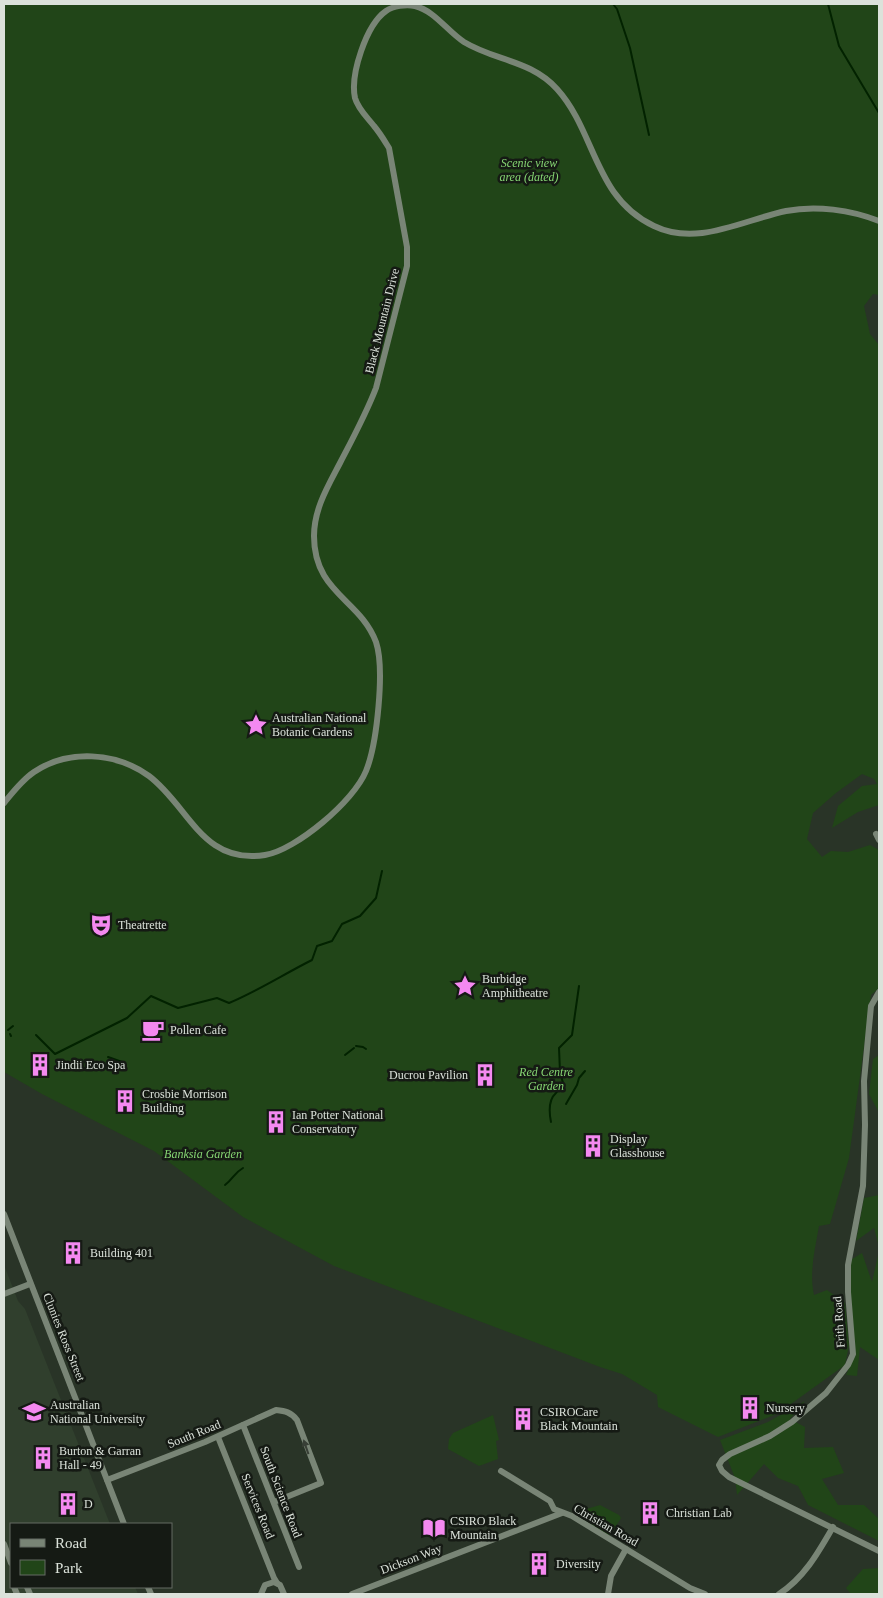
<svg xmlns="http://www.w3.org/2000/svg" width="883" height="1598" viewBox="0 0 883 1598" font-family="Georgia,serif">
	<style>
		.built { fill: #303f2d }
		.green { fill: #214518 }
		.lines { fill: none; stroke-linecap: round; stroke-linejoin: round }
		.stream { stroke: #022200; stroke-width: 2 }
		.minor { stroke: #798576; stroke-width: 6 }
		.oneway { fill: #383f36 }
		.labels { text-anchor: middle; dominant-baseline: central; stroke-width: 5; stroke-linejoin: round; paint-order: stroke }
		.park-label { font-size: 12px; font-style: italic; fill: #86d673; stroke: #151a14 }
		.street-label { font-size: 12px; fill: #dbe2da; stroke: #151a14 }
		.poi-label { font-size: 12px; fill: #dbe2da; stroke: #151a14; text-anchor: start }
	</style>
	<rect width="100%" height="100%" fill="#293427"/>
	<!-- built -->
	<path class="built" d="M4,1265L18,1301L25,1309L110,1524H11V1587H135L138,1594H4Z"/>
	<!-- green -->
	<g class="green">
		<path d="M4,4H879V295L873,294L864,306L870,334L879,345V805L858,812L832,828L838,806L862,786L877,784L874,779L862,774L836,793L813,813L807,839L822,857L831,851L848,852L870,845L879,850V988L871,995L849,1158L830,1224L819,1226C815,1249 809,1272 814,1295L827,1290L845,1303L849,1345L845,1365L777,1414L718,1437L658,1407L657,1395L622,1374L600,1367L334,1266L243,1217L154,1151L42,1094L4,1072Z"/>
		<path d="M879,1055V1110L878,1111L869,1094L873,1059Z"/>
		<path d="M879,1195V1247L874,1228L856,1241L864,1198Z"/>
		<path d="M879,1251V1360L860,1347L857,1376L846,1375L854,1357L849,1261L862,1253L872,1282Z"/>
		<path d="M805,1401L790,1419L805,1427L804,1448L833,1447L844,1473L822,1479L838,1505H864L879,1519V1541L808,1505L798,1486L778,1478L764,1464L737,1495L735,1478L720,1440L768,1422Z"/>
		<path d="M493,1415L499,1440L496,1441L498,1459L479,1466L448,1449L449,1439L453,1433Z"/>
		<path d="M600,1505L619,1515L621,1518L611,1534L608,1535L583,1519L581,1517L583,1510Z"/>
		<path d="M879,1568V1594H851L846,1588L863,1569Z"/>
	</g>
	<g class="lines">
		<!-- stream -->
		<g class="stream">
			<path d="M613,4L617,9L630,48L649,135"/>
			<path d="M828,4L839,46L879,113"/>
			<path d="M8,1030L13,1026"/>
			<path d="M10,1034L11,1036"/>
			<path d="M36,1035L55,1054L127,1018L151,996L178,1008L217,998L229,1003C258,991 284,974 312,960L317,946L332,941L342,924L360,916L376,898L382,871"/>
			<path d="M356,1046L363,1047L366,1049"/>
			<path d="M345,1055L354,1048"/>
			<path d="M108,1057L125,1063"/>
			<path d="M566,1104L577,1085L579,1078L585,1071"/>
			<path d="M551,1122C549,1112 548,1100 556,1093C559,1089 562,1088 563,1083L560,1072L559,1048L572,1035L579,986"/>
			<path d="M225,1185C233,1179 234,1173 243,1168"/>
		</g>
		<!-- minor -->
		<g class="minor">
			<path d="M4,803C13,792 22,780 34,772C68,749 116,752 149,776C189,806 202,865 265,855C296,850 354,801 366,771C377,744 385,669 376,642C360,599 314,593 314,536C314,509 328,486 340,463C353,438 366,414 376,388L407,266V247L389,148C384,140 380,133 374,126C367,117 358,109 355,98C350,75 366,25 386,11C393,6 406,4 415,6C435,11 447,31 464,42C495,61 531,60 557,89C596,132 594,198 654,226C697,247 743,220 786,211C816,205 851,210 879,221"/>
			<path d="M876,834L879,840"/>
			<path d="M879,992L871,1006L864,1081L865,1125L863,1186L848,1265V1292L853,1354L848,1365L826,1393L792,1422L770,1436L730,1454L722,1460L719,1465L722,1471L729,1477L879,1551"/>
			<path d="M4,1214L124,1524"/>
			<path d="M4,1294L30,1284"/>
			<path d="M243,1425L299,1567"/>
			<path d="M218,1437L274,1578L277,1583"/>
			<path d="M501,1471L550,1501L554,1509L572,1516L690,1588L705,1594"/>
			<path d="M107,1480L205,1442L276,1410C285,1411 291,1412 297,1420L321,1483L274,1502"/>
			<path d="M4,1544L11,1563"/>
			<path d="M14,1587L17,1594"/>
			<path d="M27,1587L30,1594"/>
			<path d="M148,1587L151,1594"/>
			<path d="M261,1594L265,1585L274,1582L280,1585L284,1594"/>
			<path d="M352,1594L562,1513"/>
			<path d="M608,1594L611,1576L626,1549"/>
			<path d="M779,1594C804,1578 818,1553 833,1527"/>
		</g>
	</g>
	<!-- one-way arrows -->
	<defs><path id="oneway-solid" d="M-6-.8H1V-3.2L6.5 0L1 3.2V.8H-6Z" transform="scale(1.25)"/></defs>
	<use class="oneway" href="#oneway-solid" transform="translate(306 1447) rotate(-109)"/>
	<!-- icons -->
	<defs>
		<symbol id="sight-bare" viewBox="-9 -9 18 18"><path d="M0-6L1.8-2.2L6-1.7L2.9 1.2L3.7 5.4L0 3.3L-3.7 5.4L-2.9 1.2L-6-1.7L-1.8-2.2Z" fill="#f489f0" stroke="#151a14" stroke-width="2.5" paint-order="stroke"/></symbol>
		<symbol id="theatre-bare" viewBox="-9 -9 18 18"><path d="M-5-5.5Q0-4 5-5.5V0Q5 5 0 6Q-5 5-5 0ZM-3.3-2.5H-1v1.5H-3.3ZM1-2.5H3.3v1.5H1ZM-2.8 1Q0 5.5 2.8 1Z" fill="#f489f0" stroke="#151a14" stroke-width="2.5" paint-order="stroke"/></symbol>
		<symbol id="cafe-bare" viewBox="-9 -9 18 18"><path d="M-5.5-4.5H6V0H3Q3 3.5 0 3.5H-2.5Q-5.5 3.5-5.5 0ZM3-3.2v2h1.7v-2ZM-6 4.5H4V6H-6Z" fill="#f489f0" stroke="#151a14" stroke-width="2.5" paint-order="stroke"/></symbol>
		<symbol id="building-bare" viewBox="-9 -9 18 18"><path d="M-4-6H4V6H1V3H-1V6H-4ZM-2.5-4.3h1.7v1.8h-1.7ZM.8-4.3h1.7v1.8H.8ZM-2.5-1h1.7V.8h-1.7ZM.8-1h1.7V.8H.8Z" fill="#f489f0" stroke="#151a14" stroke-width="2.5" paint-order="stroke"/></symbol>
		<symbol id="university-bare" viewBox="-9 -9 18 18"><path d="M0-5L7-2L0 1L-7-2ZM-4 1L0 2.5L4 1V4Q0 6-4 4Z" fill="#f489f0" stroke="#151a14" stroke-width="2.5" paint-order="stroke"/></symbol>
		<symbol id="library-bare" viewBox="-9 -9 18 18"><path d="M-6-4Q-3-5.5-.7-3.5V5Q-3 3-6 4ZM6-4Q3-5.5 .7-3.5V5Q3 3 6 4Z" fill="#f489f0" stroke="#151a14" stroke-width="2.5" paint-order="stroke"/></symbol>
	</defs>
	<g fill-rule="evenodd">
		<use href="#sight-bare" x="240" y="709" width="32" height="32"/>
		<use href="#theatre-bare" x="85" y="909" width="32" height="32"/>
		<use href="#sight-bare" x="449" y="970" width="32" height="32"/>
		<use href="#cafe-bare" x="137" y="1014" width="32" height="32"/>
		<use href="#building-bare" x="24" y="1049" width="32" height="32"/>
		<use href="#building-bare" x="469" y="1059" width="32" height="32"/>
		<use href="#building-bare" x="109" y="1085" width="32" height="32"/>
		<use href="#building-bare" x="260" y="1106" width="32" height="32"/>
		<use href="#building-bare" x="577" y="1130" width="32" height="32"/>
		<use href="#building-bare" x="57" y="1237" width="32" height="32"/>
		<use href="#building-bare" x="734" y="1392" width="32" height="32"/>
		<use href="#university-bare" x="18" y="1396" width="32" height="32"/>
		<use href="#building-bare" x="507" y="1403" width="32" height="32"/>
		<use href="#building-bare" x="27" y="1442" width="32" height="32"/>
		<use href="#building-bare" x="52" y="1488" width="32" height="32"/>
		<use href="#building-bare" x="634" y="1497" width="32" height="32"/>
		<use href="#library-bare" x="418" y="1512" width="32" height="32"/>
		<use href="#building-bare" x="523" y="1548" width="32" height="32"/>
	</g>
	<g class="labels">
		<!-- park labels -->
		<g class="park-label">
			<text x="529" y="163">Scenic view<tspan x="529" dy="14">area (dated)</tspan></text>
			<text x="546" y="1072">Red Centre<tspan x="546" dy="14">Garden</tspan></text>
			<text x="203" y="1154">Banksia Garden</text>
		</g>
		<!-- street labels -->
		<g class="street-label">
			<text transform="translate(382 321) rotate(-76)">Black Mountain Drive</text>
			<text transform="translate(839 1322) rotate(-94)">Frith Road</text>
			<text transform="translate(64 1337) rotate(68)">Clunies Ross Street</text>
			<text transform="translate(194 1434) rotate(-22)">South Road</text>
			<text transform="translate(281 1492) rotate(69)">South Science Road</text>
			<text transform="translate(258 1506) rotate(68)">Services Road</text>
			<text transform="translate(606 1525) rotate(30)">Christian Road</text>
			<text transform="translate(411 1559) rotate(-21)">Dickson Way</text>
		</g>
		<!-- poi labels -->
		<g class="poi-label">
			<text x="272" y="718">Australian National<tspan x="272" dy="14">Botanic Gardens</tspan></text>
			<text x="118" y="925">Theatrette</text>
			<text x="482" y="979">Burbidge<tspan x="482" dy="14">Amphitheatre</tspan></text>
			<text x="170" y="1030">Pollen Cafe</text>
			<text x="56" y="1065">Jindii Eco Spa</text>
			<text x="468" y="1075" text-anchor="end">Ducrou Pavilion</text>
			<text x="142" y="1094">Crosbie Morrison<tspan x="142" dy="14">Building</tspan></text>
			<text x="292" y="1115">Ian Potter National<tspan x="292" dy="14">Conservatory</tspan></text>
			<text x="610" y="1139">Display<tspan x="610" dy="14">Glasshouse</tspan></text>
			<text x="90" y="1253">Building 401</text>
			<text x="50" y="1405">Australian<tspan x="50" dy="14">National University</tspan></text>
			<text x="766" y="1408">Nursery</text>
			<text x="540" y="1412">CSIROCare<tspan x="540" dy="14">Black Mountain</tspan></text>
			<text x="59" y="1451">Burton &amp; Garran<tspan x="59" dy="14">Hall - 49</tspan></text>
			<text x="84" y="1504">D</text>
			<text x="666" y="1513">Christian Lab</text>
			<text x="450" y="1521">CSIRO Black<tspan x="450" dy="14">Mountain</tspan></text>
			<text x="556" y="1564">Diversity</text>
		</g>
	</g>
	<!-- border -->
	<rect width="883" height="1598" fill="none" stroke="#dbe2da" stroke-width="10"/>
	<!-- legend -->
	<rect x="10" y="1523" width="162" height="65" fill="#151a14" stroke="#646a63"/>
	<rect x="20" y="1539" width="25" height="8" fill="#798576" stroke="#646a63"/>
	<text x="55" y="1548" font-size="15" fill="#dbe2da">Road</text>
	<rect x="20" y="1560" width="25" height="15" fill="#214518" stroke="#646a63"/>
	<text x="55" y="1573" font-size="15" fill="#dbe2da">Park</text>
</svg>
